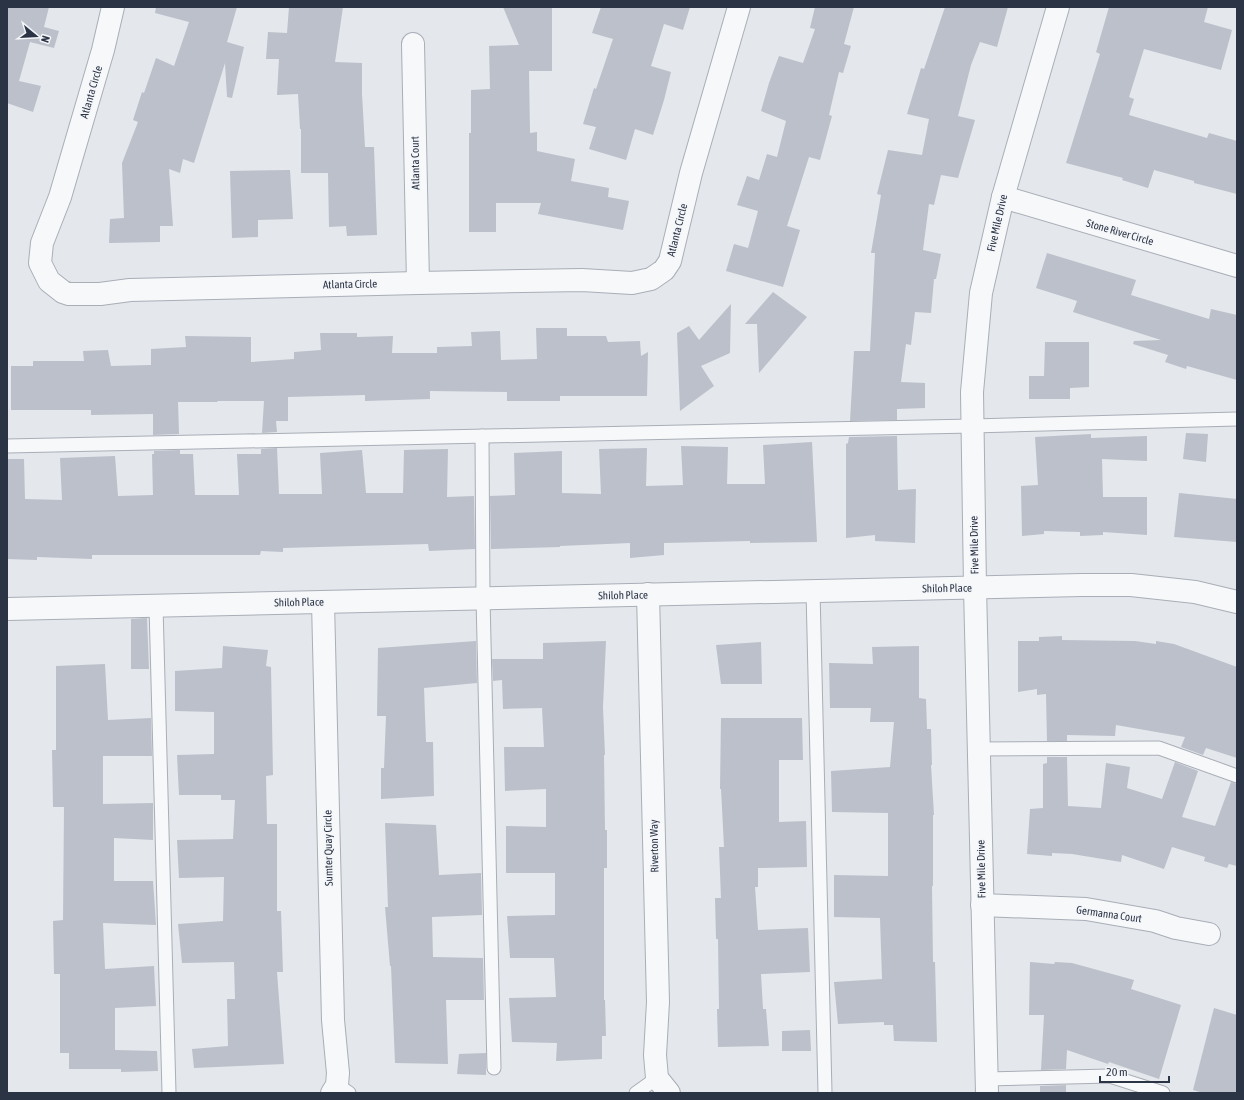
<svg xmlns="http://www.w3.org/2000/svg" width="1244" height="1100" viewBox="0 0 1244 1100" font-family="'Asap Condensed',sans-serif">
	<style>
		.building { fill: #bbc0ca }
		.lines { fill: none; stroke-linecap: round; stroke-linejoin: round }
		.service-casing { stroke: #a9aeb7; stroke-width: 15 }
		.minor-casing { stroke: #a9aeb7; stroke-width: 24 }
		.service { stroke: #f7f8fa; stroke-width: 13 }
		.minor { stroke: #f7f8fa; stroke-width: 22 }
		.labels { text-anchor: middle; dominant-baseline: central; stroke-width: 3; stroke-linejoin: round; paint-order: stroke }
		.street-label { font-size: 11px; fill: #2b3445; stroke: #f4f6f9 }
	</style>
	<rect width="100%" height="100%" fill="#e4e7ec"/>
	<!-- building -->
	<g class="building">
		<path d="M7,7H49L44,27L59,31L54,48L30,42L19,81L41,86L33,112L7,103Z"/>
		<path d="M156,7H237L227,42L244,47L232,98L227,97L225,63L194,163L183,159L180,173L169,169L173,226H160V242L109,243L110,219L124,218L122,163L138,122L133,120L142,92L144,93L156,58L174,66L189,22L155,13Z"/>
		<path d="M289,7H343L335,62L362,63V94L365,147H374L377,235L347,236L346,226L329,227L328,173H301V129H300L298,94L277,95L279,59H266L268,32L287,33Z"/>
		<path d="M503,7H552V71H529L530,133L537,132V151L575,159L571,181L609,188L608,197L629,201L623,230L538,214L541,203H496V232H469V133H471V90L490,89L489,46L519,45Z"/>
		<path d="M601,7H690L683,30L664,24L651,66L671,72L664,100L653,135L635,129L626,160L589,149L596,127L583,124L594,88L596,89L613,39L592,33Z"/>
		<path d="M815,7H854L844,44L851,46L843,73L839,72L829,115L832,116L820,160L809,157L787,226L800,230L783,287L726,271L734,244L748,248L758,211L737,205L747,176L759,180L767,154L777,157L786,121L761,111L769,83L779,56L803,63L815,29L810,28Z"/>
		<path d="M945,7H1008L997,47L980,42L971,65L958,116L975,120L958,178L941,175L934,205L929,204L923,250L941,254L936,279H934L931,313L915,312L911,345L906,344L901,382L925,383V408L897,409V420L850,421L854,351H870L875,253H871L881,195L877,194L888,150L922,155L929,119L907,114L921,68L924,69Z"/>
		<path d="M1109,7H1208L1204,22L1232,30L1221,70L1144,49L1129,97L1134,99L1129,115L1207,138L1209,133L1237,141V194L1194,183V181L1154,170L1148,188L1122,180L1123,178L1066,163L1100,54L1096,52Z"/>
		<path d="M290,170L293,219L258,220V237L232,238L230,171Z"/>
		<path d="M1047,253L1136,280L1131,295L1209,319L1211,309L1237,315V380L1187,366L1186,369L1165,362L1168,355L1133,344L1134,341L1161,340L1073,312L1077,301L1036,288Z"/>
		<path d="M773,292L807,317L759,373L757,324H745Z"/>
		<path d="M731,304L730,353L701,366L714,386L680,411L677,333L689,326L699,340Z"/>
		<path d="M536,328H567V336H606L608,342L640,341L641,356L648,352L647,396H560V401H507V392L430,391V399L365,401V395L288,397V421H276L277,432L262,433L264,401H217L218,402H178L179,434L153,435V414L91,415V410H11V366H33V361H84L83,351L108,350L111,366L151,365V349L186,347L185,336L251,337V362L294,359V352L321,350L320,333H357V337L393,336L392,353H437V347L472,346L471,332L500,331L501,360L537,359Z"/>
		<path d="M1045,342H1089V387L1070,388V399H1029V376H1044Z"/>
		<path d="M1186,433L1208,434L1206,462L1183,459Z"/>
		<path d="M1091,434V438L1147,436V461L1102,459L1103,497H1147V535L1103,532V535L1080,536V532L1044,531V534L1022,536L1021,486L1038,485L1035,437Z"/>
		<path d="M897,436L898,490L916,489L915,543L875,541V535L846,538V444L848,443L849,437Z"/>
		<path d="M812,442L817,542L750,543V541L664,543V555L630,558V543L560,546V547L491,549L490,496L515,495L514,453L562,451V493L601,494L599,449L647,448L646,486L683,485L681,446L728,447L727,484H765L763,445Z"/>
		<path d="M277,448L279,494H322L320,453L362,450L366,493H403L404,450L448,449L447,497L474,496L475,549L429,551L428,544L283,548V552L261,551L260,555H92V559L37,557V560L7,559V459H24L25,499L62,500L60,458L115,456L118,496L153,495L152,454H154V451L180,450V454H193L195,495H239L237,454H261V449Z"/>
		<path d="M1179,493L1237,499V542L1174,537Z"/>
		<path d="M147,618L149,669H131V619Z"/>
		<path d="M1062,636V640L1135,641L1156,644V641L1174,644L1237,667V758L1206,748L1203,755L1181,747L1185,737L1116,725L1115,736L1067,735V741H1047L1046,694L1037,695V689L1018,692V641H1039V637Z"/>
		<path d="M476,641L477,683L424,688L426,742H433L434,796L381,799V768H384L386,716H377L378,648Z"/>
		<path d="M606,641L603,707L605,755H604L605,830H607V868H604V1000H605L606,1036H602V1059L556,1061L557,1043L512,1042L509,998L556,997L554,958H510L507,916L555,915V873H506V826L546,827V789L505,791L504,747H544L542,708L503,709L502,680L493,681L492,659H543V643Z"/>
		<path d="M761,642L762,684H721L716,645Z"/>
		<path d="M223,646L268,650L266,666L271,667L273,775L266,776L267,824H277V911H281L283,972H277L284,1064L194,1068L192,1049L228,1046L227,999H235L234,962L182,963L178,924L223,921L224,877L179,878L177,840L233,839L235,800H221V795H179L177,755L214,754V712L175,711V671L222,668Z"/>
		<path d="M919,646V698L926,699L927,729H931L932,765H931L934,815H933V886H932L933,962H935L937,1042L894,1041L893,1025H884V1022L838,1024L834,982L882,979L880,918L834,917V875L888,876V813L832,812L831,771L890,767L894,722H870L871,708H830L829,663L873,664L872,647Z"/>
		<path d="M105,664L108,720L151,718L152,756H103V804L153,803V840L114,838V881H153L156,925L103,923L105,969L154,966L156,1006L115,1008V1050L157,1051L158,1071L121,1072V1069H69V1053H60V974H54L53,921L63,920L64,807H53L52,750H56V666Z"/>
		<path d="M721,718H802L803,760H779V822L806,821L807,867L758,868V887H755L758,930L808,928L810,972L761,974L763,1009H766L769,1046L718,1047L717,1009H719L718,939H716L715,898H721L719,847H724L721,789H720Z"/>
		<path d="M1047,757H1067L1068,806L1101,808L1106,763L1130,767L1127,788L1162,799L1175,762L1198,771L1182,817L1215,826L1231,782L1237,784V866L1229,864L1227,868L1204,861L1205,857L1172,847L1164,869L1122,855L1121,862L1072,854L1052,853V856L1027,854L1030,809L1043,808V764L1047,763Z"/>
		<path d="M385,823L436,825L439,875L481,873L482,915L432,917L433,957L483,958L484,1000H446L448,1064L395,1063L391,966H390L385,907H388Z"/>
		<path d="M1030,962L1054,964L1055,962L1072,963L1134,980L1131,989L1181,1005L1159,1079L1109,1062L1108,1064L1067,1050L1066,1069L1041,1070L1044,1015H1029Z"/>
		<path d="M1214,1008L1237,1015V1093H1203L1193,1090Z"/>
		<path d="M810,1030L811,1051H782V1031Z"/>
		<path d="M486,1053V1075L457,1074L459,1054Z"/>
		<path d="M1066,1085V1093H1040V1086Z"/>
	</g>
	<g class="lines">
		<defs>
			<g id="service">
				<path d="M482,436L483,598L494,1068"/>
				<path d="M7,446L973,426L1237,419"/>
				<path d="M813,591L825,1093"/>
				<path d="M156,606L169,1093"/>
				<path d="M979,749L1159,748L1237,776"/>
				<path d="M987,1079L1110,1076L1163,1093"/>
				<path d="M337,1085L349,1093"/>
				<path d="M636,1093L657,1078"/>
			</g>
			<g id="minor">
				<path d="M113,7L103,50L60,197L42,243L40,263L49,281L63,292L69,294H100L130,290L418,283L582,280L632,283L651,279L664,270L670,261L691,173L739,7"/>
				<path d="M413,44L418,283"/>
				<path d="M1003,197L1237,266"/>
				<path d="M648,594L658,1002L655,1055L657,1078L669,1093"/>
				<path d="M323,602L333,1020L338,1073L337,1085L332,1093"/>
				<path d="M7,609L1082,585H1131L1195,592L1237,602"/>
				<path d="M982,905L1086,909L1155,921L1176,928L1209,934"/>
				<path d="M987,1093L975,587L972,392L981,293L1003,197L1058,7"/>
			</g>
		</defs>
		<!-- service casing -->
		<use href="#service" class="service-casing"/>
		<!-- minor casing -->
		<use href="#minor" class="minor-casing"/>
		<!-- service -->
		<use href="#service" class="service"/>
		<!-- minor -->
		<use href="#minor" class="minor"/>
	</g>
	<g class="labels">
		<!-- street labels -->
		<g class="street-label">
			<text transform="translate(91 92) rotate(-74)">Atlanta Circle</text>
			<text transform="translate(415 163) rotate(-91)">Atlanta Court</text>
			<text transform="translate(997 223) rotate(-77)">Five Mile Drive</text>
			<text transform="translate(677 230) rotate(-76)">Atlanta Circle</text>
			<text transform="translate(1120 232) rotate(16)">Stone River Circle</text>
			<text transform="translate(350 284) rotate(-1)">Atlanta Circle</text>
			<text transform="translate(974 545) rotate(-91)">Five Mile Drive</text>
			<text transform="translate(947 588) rotate(-1)">Shiloh Place</text>
			<text transform="translate(623 595) rotate(-1)">Shiloh Place</text>
			<text transform="translate(299 602) rotate(-1)">Shiloh Place</text>
			<text transform="translate(654 846) rotate(-91)">Riverton Way</text>
			<text transform="translate(328 848) rotate(-91)">Sumter Quay Circle</text>
			<text transform="translate(981 869) rotate(-91)">Five Mile Drive</text>
			<text transform="translate(1109 914) rotate(8)">Germanna Court</text>
		</g>
	</g>
	<!-- border -->
	<rect width="1244" height="1100" fill="none" stroke="#2b3445" stroke-width="16"/>
	<!-- north arrow -->
	<g transform="translate(36 36) rotate(108)" stroke="#f4f6f9" stroke-width="3" paint-order="stroke">
	<path d="M0-3L7 15L0 10L-7 15Z" fill="#2b3445"/>
	<text y="-6" font-size="11" font-weight="bold" text-anchor="middle" fill="#2b3445">N</text>
	</g>
	<!-- scale -->
	<path d="M1100 1076v6h69v-6" fill="none" stroke="#2b3445" stroke-width="2"/>
	<text x="1106" y="1076" font-size="12" fill="#2b3445" stroke="#f4f6f9" stroke-width="3" paint-order="stroke">20 m</text>
</svg>
